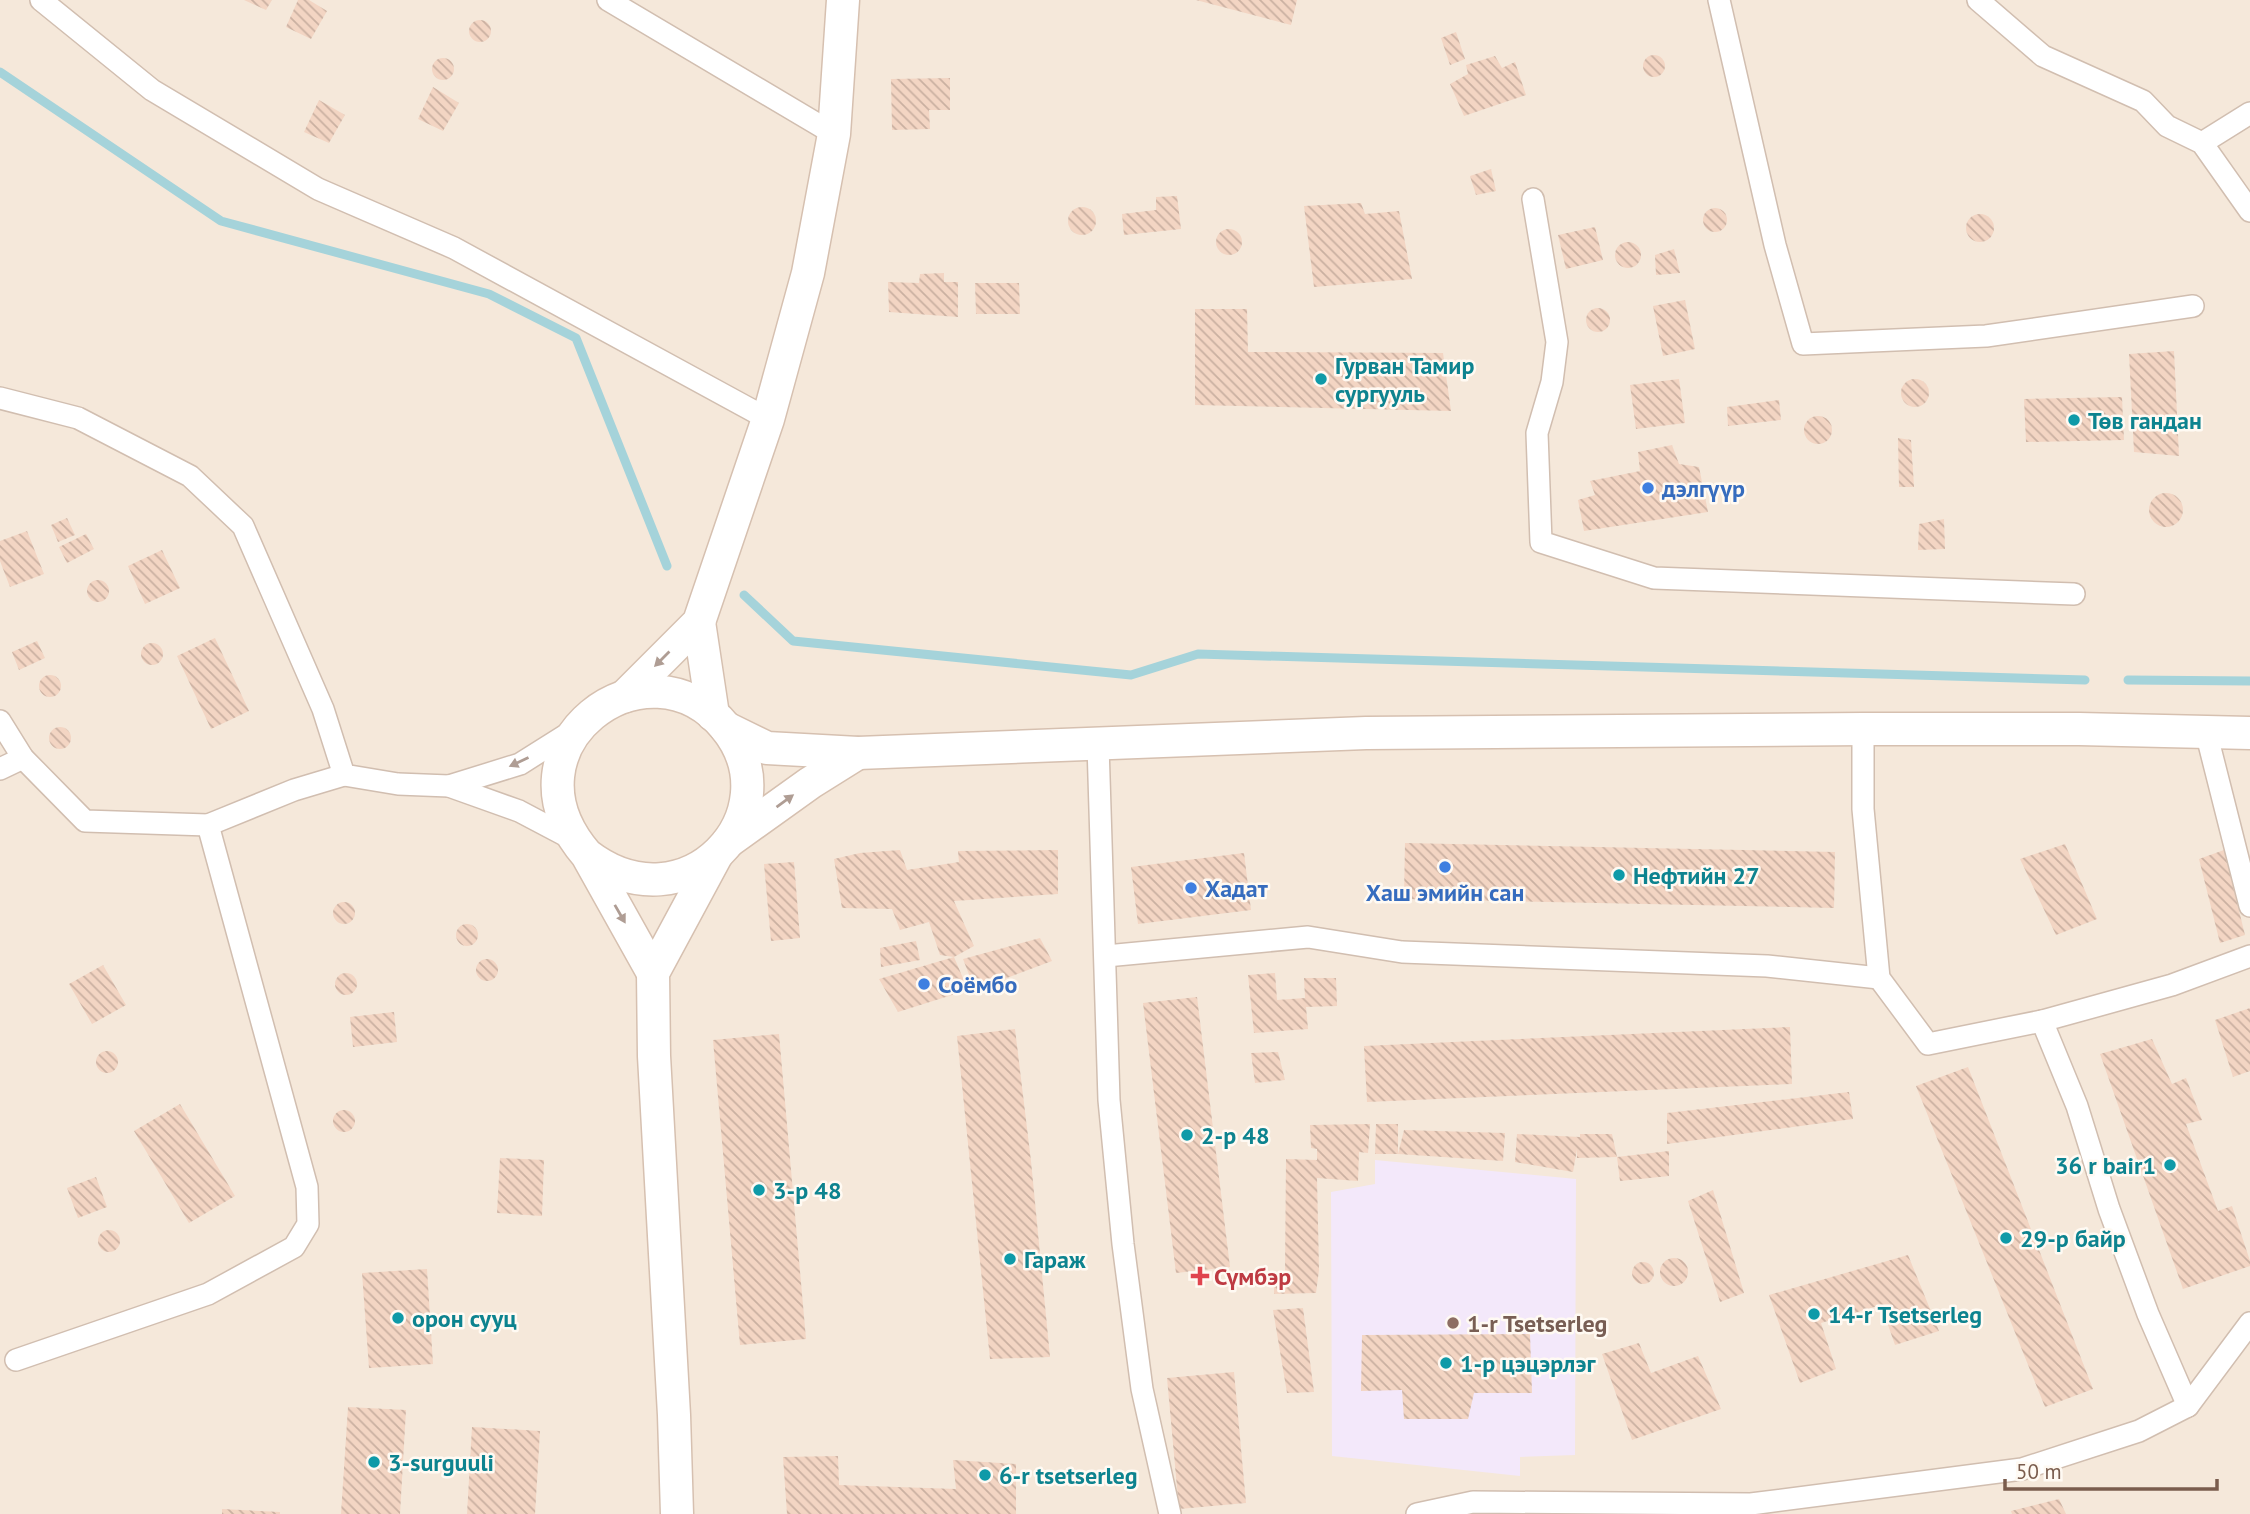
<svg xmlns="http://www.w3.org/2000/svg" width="2250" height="1514" viewBox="0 0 2250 1514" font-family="'PT Sans',sans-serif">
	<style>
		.residential { fill: #f5e8da }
		.education { fill: #f3e8fa }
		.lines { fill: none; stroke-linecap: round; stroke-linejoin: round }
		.stream { stroke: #a5d3da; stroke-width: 9 }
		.building { fill: url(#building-back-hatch) }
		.street-casing { stroke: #d1beb0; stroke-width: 24 }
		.secondary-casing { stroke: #d6c0b0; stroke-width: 35 }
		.street { stroke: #fff; stroke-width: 21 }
		.secondary { stroke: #fff; stroke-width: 32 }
		.oneway { fill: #af9d94 }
		.culture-dot { fill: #0f9aa8; stroke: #fffaf3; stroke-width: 2.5 }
		.shop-dot { fill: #3f7fe0; stroke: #fffaf3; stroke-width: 2.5 }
		.health-dot { fill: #e0444e; stroke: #fffaf3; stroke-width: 2.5 }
		.education-dot { fill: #8d6e63; stroke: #fffaf3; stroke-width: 2.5 }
		.labels { text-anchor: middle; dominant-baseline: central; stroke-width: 5; stroke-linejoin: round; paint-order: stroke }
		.culture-label { font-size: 24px; font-weight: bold; fill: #0d838f; stroke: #fffaf3; text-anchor: start }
		.shop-label { font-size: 24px; font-weight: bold; fill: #366cbe; stroke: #fffaf3; text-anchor: start }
		.health-label { font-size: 24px; font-weight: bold; fill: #be3a42; stroke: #fffaf3; text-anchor: start }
		.education-label { font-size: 24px; font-weight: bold; fill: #785e54; stroke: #fffaf3; text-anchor: start }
	</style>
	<defs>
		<pattern id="building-back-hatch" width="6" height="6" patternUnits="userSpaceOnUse" patternTransform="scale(1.75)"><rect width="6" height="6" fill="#f3d5c3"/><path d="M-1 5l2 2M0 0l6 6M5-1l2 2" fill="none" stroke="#cab0a1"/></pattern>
	</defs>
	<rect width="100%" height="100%" fill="#fdf6ec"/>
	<!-- residential -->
	<rect class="residential" x="0" y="0" width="2250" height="1514"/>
	<!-- education -->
	<path class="education" d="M1375,1160L1576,1179L1575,1455L1520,1457V1476L1332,1456L1331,1192L1375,1184Z"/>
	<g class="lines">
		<!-- stream -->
		<g class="stream">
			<path d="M0,72L221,221L489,294L576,338L667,566"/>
			<path d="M744,595L793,641L1131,675L1198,654L2085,680"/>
			<path d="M2128,680L2250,681"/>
		</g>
	</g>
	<!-- building -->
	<g class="building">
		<path d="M244,0H272L266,10Z"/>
		<path d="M298,0H309L327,11L311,39L286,27Z"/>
		<path d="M1196,0H1297L1291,25Z"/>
		<circle cx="480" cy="31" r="11"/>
		<path d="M1456,32L1465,59L1450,65L1441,38Z"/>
		<circle cx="1654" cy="66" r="11"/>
		<path d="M1495,56L1502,68L1515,62L1526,95L1464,116L1450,84L1468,74L1466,65Z"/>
		<circle cx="443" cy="69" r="11"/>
		<path d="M950,78V110H929L930,129L892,130L891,79Z"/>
		<path d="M433,87L459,103L443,131L418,119Z"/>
		<path d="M319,100L345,115L329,143L304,132Z"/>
		<path d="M1491,169L1496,191L1476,195L1470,176Z"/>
		<path d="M1177,196L1181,229L1124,235L1122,214L1156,210V197Z"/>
		<path d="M1361,203L1365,214L1399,211L1412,279L1314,287L1304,206Z"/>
		<circle cx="1082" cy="221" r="14"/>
		<circle cx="1715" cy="220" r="12"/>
		<circle cx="1980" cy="228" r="14"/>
		<path d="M1595,227L1603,260L1566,269L1558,235Z"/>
		<circle cx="1229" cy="242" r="13"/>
		<circle cx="1628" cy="255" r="13"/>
		<path d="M1674,249L1680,273L1656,275L1655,255Z"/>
		<path d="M944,273V282H958V317L889,312L888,282L919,283L920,274Z"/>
		<path d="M975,283H1019L1020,314H976Z"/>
		<path d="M1685,300L1695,349L1663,356L1653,306Z"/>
		<circle cx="1598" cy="320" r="12"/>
		<path d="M1195,309H1247L1248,352L1443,353L1451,411L1195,405Z"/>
		<path d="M2174,351L2179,456L2134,452L2129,354Z"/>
		<circle cx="1915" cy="393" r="14"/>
		<path d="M1679,379L1685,423L1636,429L1630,385Z"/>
		<path d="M2122,397L2124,440L2026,442L2024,399Z"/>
		<path d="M1779,400L1781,420L1728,426L1727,407Z"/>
		<circle cx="1818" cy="430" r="14"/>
		<path d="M1898,438L1911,440L1914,487H1899Z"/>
		<path d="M1672,445L1679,464L1699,467L1708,512L1584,531L1578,500L1595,495L1590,481L1640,471L1638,452Z"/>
		<circle cx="2166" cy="510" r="17"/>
		<path d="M67,518L75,535L58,542L51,525Z"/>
		<path d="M1944,519L1945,549L1918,550L1919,524Z"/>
		<path d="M27,531L44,574L10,587L0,561V541Z"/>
		<path d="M86,534L94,549L67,563L59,547Z"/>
		<path d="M162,550L180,588L145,604L128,566Z"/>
		<circle cx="98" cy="591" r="11"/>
		<path d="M215,638L249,711L211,729L177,656Z"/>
		<path d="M37,641L45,658L19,670L12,652Z"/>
		<circle cx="152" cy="654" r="11"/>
		<circle cx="50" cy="686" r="11"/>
		<circle cx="60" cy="738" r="11"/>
		<path d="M1405,843L1835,852L1834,908L1404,899Z"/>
		<path d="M2065,844L2097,919L2056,935L2020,859Z"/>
		<path d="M900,850L907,870L959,862L958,851L1058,850V894L954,901L974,946L954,957L968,990L898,1012L879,979L954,957L940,955L929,922L900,930L892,909L842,908L834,859L860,853Z"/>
		<path d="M2224,850L2245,935L2220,943L2199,859Z"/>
		<path d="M1244,853L1251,910L1138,924L1131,867Z"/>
		<path d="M794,862L800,938L771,941L764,864Z"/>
		<circle cx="344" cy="913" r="11"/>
		<circle cx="467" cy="935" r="11"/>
		<path d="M1040,938L1052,961L975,990L963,959Z"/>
		<path d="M916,941L920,960L881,967L880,948Z"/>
		<circle cx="487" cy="970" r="11"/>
		<path d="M103,965L126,1005L92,1024L69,984Z"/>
		<path d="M1275,973L1277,1000L1305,998L1304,978H1336L1337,1006L1306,1007L1308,1029L1254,1033L1248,975Z"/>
		<circle cx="346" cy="984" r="11"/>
		<path d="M1197,997L1230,1267L1176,1273L1143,1003Z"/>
		<path d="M2250,1008V1071L2233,1077L2215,1020Z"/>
		<path d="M394,1012L397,1042L353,1047L350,1017Z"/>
		<path d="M1790,1027L1792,1084L1367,1102L1364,1046Z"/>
		<path d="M1015,1029L1031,1161L1050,1357L990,1359L957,1036Z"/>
		<path d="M779,1034L806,1339L740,1345L713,1040Z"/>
		<path d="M2152,1039L2172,1084L2186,1078L2202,1120L2186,1124L2218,1211L2232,1206L2250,1261V1266L2183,1289L2100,1054Z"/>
		<circle cx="107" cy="1062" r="11"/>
		<path d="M1278,1052L1285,1080L1255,1083L1251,1053Z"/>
		<path d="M1968,1067L2093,1389L2045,1407L1916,1086Z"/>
		<path d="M1849,1092L1853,1119L1667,1144V1113Z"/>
		<path d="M180,1104L235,1196L189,1223L134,1131Z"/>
		<circle cx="344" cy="1121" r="11"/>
		<path d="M1370,1124L1368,1153L1359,1152L1358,1181L1317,1178L1319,1270L1316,1293L1274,1294V1276L1285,1273L1286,1159L1317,1160V1149L1311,1148L1310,1125Z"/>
		<path d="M1376,1124H1398V1154H1375Z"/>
		<path d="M1404,1130L1505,1133L1503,1161L1398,1154Z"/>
		<path d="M1517,1134L1580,1137V1134H1612L1617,1157L1577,1158V1149L1573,1172L1515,1162Z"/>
		<path d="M1669,1151V1176L1620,1181L1617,1157Z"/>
		<path d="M500,1158L544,1160L542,1216L497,1213Z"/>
		<path d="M96,1177L107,1207L78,1218L67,1188Z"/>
		<path d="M1713,1190L1744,1293L1720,1302L1688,1201Z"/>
		<circle cx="109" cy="1241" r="11"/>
		<path d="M1908,1255L1939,1331L1895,1345L1881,1305L1821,1323L1836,1369L1800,1383L1769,1295Z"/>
		<circle cx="1674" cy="1272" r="14"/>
		<circle cx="1643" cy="1273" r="11"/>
		<path d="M427,1269L433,1364L369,1368L362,1273Z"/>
		<path d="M1303,1308L1314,1392L1287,1393L1273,1310Z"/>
		<path d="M1530,1334L1532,1393H1474L1468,1419H1404L1402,1390L1361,1391L1362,1335Z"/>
		<path d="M1639,1343L1651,1373L1698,1356L1721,1409L1632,1440L1602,1354Z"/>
		<path d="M1234,1372L1246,1503L1179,1509L1167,1378Z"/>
		<path d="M348,1407L406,1410L400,1514H341Z"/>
		<path d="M472,1427L540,1431L535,1514H467Z"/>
		<path d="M838,1456L839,1485L956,1489L953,1460L1016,1464V1514H787L783,1457Z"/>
		<path d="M2059,1499L2066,1514H2012L2011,1511Z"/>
		<path d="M222,1509L280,1512V1514H222Z"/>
	</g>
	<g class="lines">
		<defs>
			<g id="street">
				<path d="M41,0L152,90L318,189L454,248L768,419"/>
				<path d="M608,0L834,134"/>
				<path d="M1719,0L1775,245L1803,344L1986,336L2193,306"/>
				<path d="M1978,0L2043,56L2143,101L2167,126L2202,143L2250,211"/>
				<path d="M2202,143L2250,113"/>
				<path d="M1533,199L1557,342L1552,382L1537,433L1541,542L1654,578L2074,594"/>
				<path d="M0,398L78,418L190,476L243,526L323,709L344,775L398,784L449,786L519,811L574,840"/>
				<path d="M0,721L23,758L85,821L208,825L294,790L344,775"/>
				<path d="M1863,729V809L1879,978L1928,1044L2042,1021"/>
				<path d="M2206,732L2250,906"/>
				<path d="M1098,745L1109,1100L1123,1244L1142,1389L1170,1514"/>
				<path d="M0,769L23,758"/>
				<path d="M449,786L520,764L574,730"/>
				<path d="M1106,956L1308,937L1402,952L1767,966L1879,978"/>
				<path d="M16,1360L208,1294L294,1247L308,1224L307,1187L208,825"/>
				<path d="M2188,1406L2148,1314L2109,1209L2077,1106L2042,1021L2172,985L2250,956"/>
				<path d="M1417,1514L1473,1502L1751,1504L2022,1469L2139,1431L2188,1406L2250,1323"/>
			</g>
			<g id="secondary">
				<path d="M699,622L713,715"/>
				<path d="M625,696L699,622L768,419L808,273L834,134L843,0"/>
				<path d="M726,728L767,748L858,753L1366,733L1863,729H2079L2250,733"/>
				<path d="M729,841L810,783L858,753"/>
				<path d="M587,855C686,931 794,813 726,728C648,631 493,747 587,855L653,973"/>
				<path d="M677,1514L674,1415L654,1056L653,973L716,856"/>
			</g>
		</defs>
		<!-- street casing -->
		<use href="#street" class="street-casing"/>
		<!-- secondary casing -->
		<use href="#secondary" class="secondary-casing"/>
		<!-- street -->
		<use href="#street" class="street"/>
		<!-- secondary -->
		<use href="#secondary" class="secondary"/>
	</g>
	<!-- one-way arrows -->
	<defs><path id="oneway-solid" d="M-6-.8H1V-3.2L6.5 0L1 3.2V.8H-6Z" transform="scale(1.75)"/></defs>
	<g class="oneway">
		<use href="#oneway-solid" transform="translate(662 659) rotate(135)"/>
		<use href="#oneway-solid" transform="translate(519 762) rotate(155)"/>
		<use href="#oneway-solid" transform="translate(785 801) rotate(-36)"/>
		<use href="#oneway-solid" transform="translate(620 914) rotate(60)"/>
	</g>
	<!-- markers -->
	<g class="culture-dot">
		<circle cx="1321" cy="379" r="7"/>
		<circle cx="2074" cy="420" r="7"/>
		<circle cx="1619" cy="875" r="7"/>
		<circle cx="1187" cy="1135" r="7"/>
		<circle cx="2170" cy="1165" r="7"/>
		<circle cx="759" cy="1190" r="7"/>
		<circle cx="2006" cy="1238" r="7"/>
		<circle cx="1010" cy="1259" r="7"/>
		<circle cx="1814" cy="1314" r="7"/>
		<circle cx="398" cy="1318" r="7"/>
		<circle cx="1446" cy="1363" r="7"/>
		<circle cx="374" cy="1462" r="7"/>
		<circle cx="985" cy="1475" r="7"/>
	</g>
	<g class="shop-dot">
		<circle cx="1648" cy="488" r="7"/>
		<circle cx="1445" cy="867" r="7"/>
		<circle cx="1191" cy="888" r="7"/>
		<circle cx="924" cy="984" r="7"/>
	</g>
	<path class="health-dot" d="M1196.5 1265.5h7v7h7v7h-7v7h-7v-7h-7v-7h7z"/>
	<circle class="education-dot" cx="1453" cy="1323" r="7"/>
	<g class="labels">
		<!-- culture labels -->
		<g class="culture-label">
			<text x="1335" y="365">Гурван Тамир<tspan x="1335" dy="28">сургууль</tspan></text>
			<text x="2088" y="420">Төв гандан</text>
			<text x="1633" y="875">Нефтийн 27</text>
			<text x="1201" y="1135">2-р 48</text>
			<text x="2156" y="1165" text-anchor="end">36 r bair1</text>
			<text x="773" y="1190">3-р 48</text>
			<text x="2020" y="1238">29-р байр</text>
			<text x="1024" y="1259">Гараж</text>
			<text x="1828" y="1314">14-r Tsetserleg</text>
			<text x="412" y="1318">орон сууц</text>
			<text x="1460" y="1363">1-р цэцэрлэг</text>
			<text x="388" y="1462">3-surguuli</text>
			<text x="999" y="1475">6-r tsetserleg</text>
		</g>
		<!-- shop labels -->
		<g class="shop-label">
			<text x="1662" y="488">дэлгүүр</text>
			<text x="1205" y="888">Хадат</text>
			<text x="1445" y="892" text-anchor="middle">Хаш эмийн сан</text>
			<text x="938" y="984">Соёмбо</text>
		</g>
		<!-- health labels -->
		<g class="health-label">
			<text x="1214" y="1276">Сүмбэр</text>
		</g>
		<!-- education labels -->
		<g class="education-label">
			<text x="1467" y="1323">1-r Tsetserleg</text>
		</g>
	</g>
	<!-- scale -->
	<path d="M2005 1479v10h212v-10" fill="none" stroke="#7a5c4d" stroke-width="3.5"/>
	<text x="2016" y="1479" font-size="21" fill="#7a5c4d" stroke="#fffaf3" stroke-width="5" paint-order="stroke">50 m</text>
</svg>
